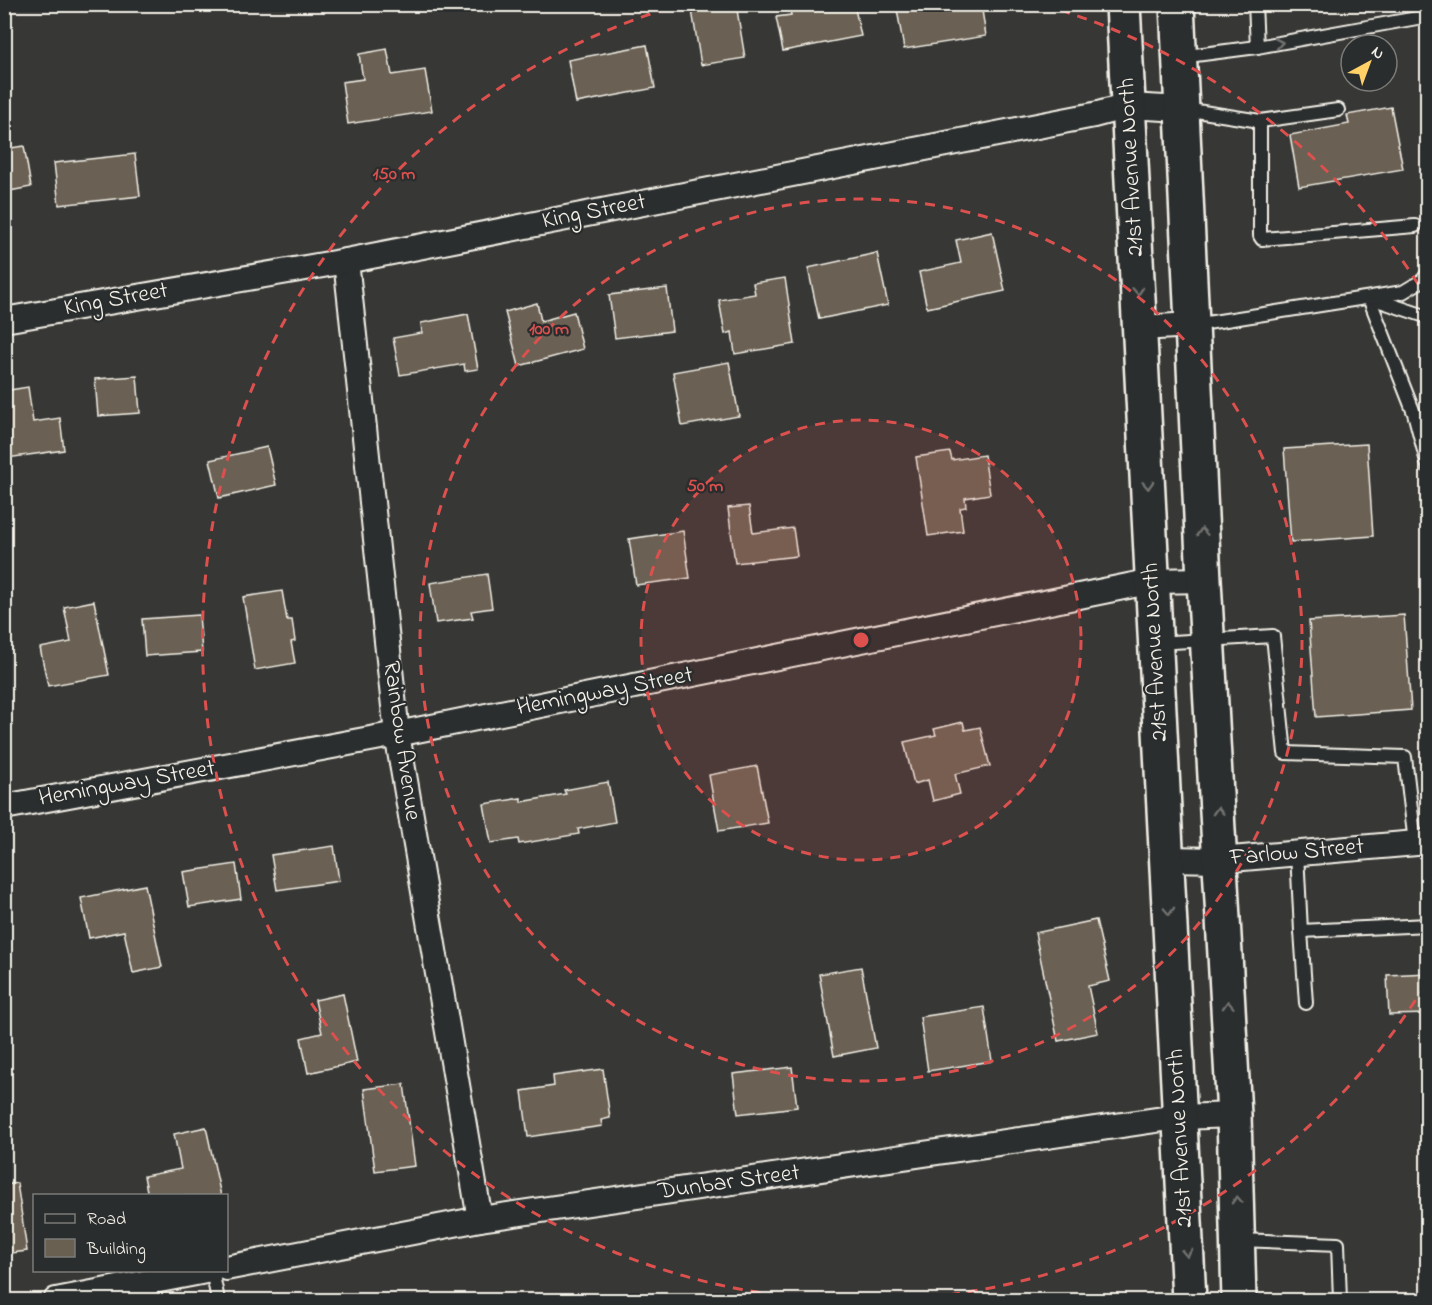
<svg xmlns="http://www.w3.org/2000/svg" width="1432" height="1305" viewBox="0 0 1432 1305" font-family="'Indie Flower',sans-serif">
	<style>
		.building { fill: #6a6052; stroke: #f4f1e8; stroke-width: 1.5 }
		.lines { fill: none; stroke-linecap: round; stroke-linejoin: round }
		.lane-casing { stroke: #f4f1e8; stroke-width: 16 }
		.street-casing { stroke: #f4f1e8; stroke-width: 28 }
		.secondary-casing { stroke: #f4f1e8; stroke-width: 38 }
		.lane { stroke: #2a2d2e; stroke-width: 12 }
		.street { stroke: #2a2d2e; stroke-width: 24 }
		.secondary { stroke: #2a2d2e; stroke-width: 33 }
		.oneway { stroke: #71726f }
		.ring { fill: none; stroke: #dc504e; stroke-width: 3; stroke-dasharray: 10 8 }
		.labels { text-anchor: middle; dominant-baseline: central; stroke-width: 4.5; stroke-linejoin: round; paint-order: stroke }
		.street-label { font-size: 24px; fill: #f4f1e8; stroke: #2a2d2e }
		.centre { fill: #dc504e; stroke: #2a2d2e; stroke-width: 3 }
		.ring-label { font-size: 18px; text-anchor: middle; font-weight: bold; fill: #dc504e; stroke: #2a2d2e; stroke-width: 4.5; stroke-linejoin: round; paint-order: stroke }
	</style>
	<rect width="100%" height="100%" fill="#373735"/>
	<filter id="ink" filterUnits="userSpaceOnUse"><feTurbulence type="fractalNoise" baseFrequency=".0167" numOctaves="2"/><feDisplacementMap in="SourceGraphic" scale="12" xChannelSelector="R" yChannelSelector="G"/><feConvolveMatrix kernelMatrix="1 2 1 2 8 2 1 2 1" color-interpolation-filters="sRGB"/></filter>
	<g filter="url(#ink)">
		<!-- building -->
		<g class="building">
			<path d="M691,4H736L745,58L701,65Z"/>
			<path d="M789,4H854L861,36L783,51L776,17L791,15Z"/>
			<path d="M896,4H981L986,36L904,49Z"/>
			<path d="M647,45L655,88L576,103L568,60Z"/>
			<path d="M387,49L392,75L425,70L432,111L348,124L342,82L363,79L359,54Z"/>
			<path d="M1391,107L1403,169L1299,187L1290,135L1349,124L1347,115Z"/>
			<path d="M24,146L31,187L4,192V149Z"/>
			<path d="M135,154L140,196L59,205L54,163Z"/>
			<path d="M992,232L1005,291L927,308L919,272L961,263L956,240Z"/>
			<path d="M877,253L888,305L819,319L808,268Z"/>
			<path d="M785,278L795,344L735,354L732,332L725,334L719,300L755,294L753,283Z"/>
			<path d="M667,288L672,331L615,338L609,295Z"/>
			<path d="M537,303L541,321L574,312L583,349L519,366L505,312Z"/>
			<path d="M468,314L478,369L465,371L464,364L400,375L393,338L422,333L421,323Z"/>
			<path d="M729,362L739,416L682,426L673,372Z"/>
			<path d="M137,376L140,413L98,416L95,379Z"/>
			<path d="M28,387L33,422L60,418L64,450L7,458L4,441V391Z"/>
			<path d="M1367,444L1373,536L1291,542L1284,449Z"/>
			<path d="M267,447L276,485L219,498L210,460Z"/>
			<path d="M950,452L952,460L984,455L990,494L965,498L966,507L960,508L963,531L928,536L916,457Z"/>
			<path d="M749,506L753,533L793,528L797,556L735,563L728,508Z"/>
			<path d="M683,531L690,578L636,585L629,539Z"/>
			<path d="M487,574L492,608L471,611L473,618L436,623L430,583Z"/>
			<path d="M282,591L287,620H292L295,641L291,642L295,663L255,670L243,597Z"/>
			<path d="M94,601L109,675L48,686L40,648L71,642L64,607Z"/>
			<path d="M199,615L202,652L145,656L142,619Z"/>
			<path d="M1404,615L1411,710L1316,717L1309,621Z"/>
			<path d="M963,722L965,730L980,727L990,766L955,774L960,794L933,801L928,780L914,784L904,742L936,735L934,729Z"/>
			<path d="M757,766L768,823L719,831L709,775Z"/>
			<path d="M608,782L615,822L578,829L579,834L519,844L518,839L491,843L484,804L521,798V802L566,794L564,790Z"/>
			<path d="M334,846L339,881L277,890L271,855Z"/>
			<path d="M236,864L241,899L189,907L183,872Z"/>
			<path d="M145,885L162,967L133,973L124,931L89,938L81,898Z"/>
			<path d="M1096,920L1110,981L1088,986L1098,1033L1058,1041L1035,933Z"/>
			<path d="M861,967L876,1048L834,1056L819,974Z"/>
			<path d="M1428,973V1014L1389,1015L1387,975Z"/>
			<path d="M343,994L357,1062L308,1073L301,1038L322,1033L315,1000Z"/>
			<path d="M984,1007L992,1061L928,1071L920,1017Z"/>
			<path d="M792,1067L797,1107L738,1114L733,1074Z"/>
			<path d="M603,1069L610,1118L601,1120L602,1126L528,1137L522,1091L554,1086L553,1076Z"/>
			<path d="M404,1084L415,1166L375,1171L364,1089Z"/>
			<path d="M206,1127L221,1196H148L144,1176L181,1169L174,1134Z"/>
			<path d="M17,1183L27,1251L4,1254V1185Z"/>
			<path d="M647,1295L648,1300H609Z"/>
		</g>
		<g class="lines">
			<defs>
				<g id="lane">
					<path d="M1255,4L1257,47"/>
					<path d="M1180,57L1257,47L1428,16"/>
					<path d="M1184,109L1260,121V236L1262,239L1415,226"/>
					<path d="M1260,121L1338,110"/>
					<path d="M1369,298L1414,413L1428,466"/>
					<path d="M1371,298L1428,317"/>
					<path d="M1194,325L1403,292L1423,280L1428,273"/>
					<path d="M1156,643L1273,636L1285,753L1405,757L1415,843"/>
					<path d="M1297,853L1301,931L1428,925"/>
					<path d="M1301,931L1306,1003"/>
					<path d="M1239,1240L1338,1244L1340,1300"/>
					<path d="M212,1270L218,1300"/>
				</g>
				<g id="street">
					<path d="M346,261L397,734L480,1219"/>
					<path d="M4,320L346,261L1094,115L1128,106L1183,109"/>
					<path d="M1140,328L1193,325"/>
					<path d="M4,807L397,734L1153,581L1204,580"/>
					<path d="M1167,859L1220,860L1428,842"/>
					<path d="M226,1268L480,1219L1156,1120L1180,1117L1234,1115"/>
					<path d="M56,1300L211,1270"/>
				</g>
				<g id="secondary">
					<path d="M1123,4L1189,1300"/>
					<path d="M1177,4L1204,580L1234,1115L1239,1300"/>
				</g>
			</defs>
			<!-- lane casing -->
			<use href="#lane" class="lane-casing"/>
			<!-- street casing -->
			<use href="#street" class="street-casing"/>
			<!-- secondary casing -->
			<use href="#secondary" class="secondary-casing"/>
			<!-- lane -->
			<use href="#lane" class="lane"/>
			<!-- street -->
			<use href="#street" class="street"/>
			<!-- secondary -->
			<use href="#secondary" class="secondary"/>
		</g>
		<!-- one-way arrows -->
		<defs><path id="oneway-chevron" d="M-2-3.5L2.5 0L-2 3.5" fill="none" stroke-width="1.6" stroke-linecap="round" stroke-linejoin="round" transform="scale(1.5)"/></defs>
		<g class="oneway">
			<use href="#oneway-chevron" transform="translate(1279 43) rotate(-10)"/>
			<use href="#oneway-chevron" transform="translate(1138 291) rotate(87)"/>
			<use href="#oneway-chevron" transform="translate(1148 485) rotate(87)"/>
			<use href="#oneway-chevron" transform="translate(1202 532) rotate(-93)"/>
			<use href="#oneway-chevron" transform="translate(1218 811) rotate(-93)"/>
			<use href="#oneway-chevron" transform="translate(1169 911) rotate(87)"/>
			<use href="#oneway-chevron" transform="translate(1228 1005) rotate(-93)"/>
			<use href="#oneway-chevron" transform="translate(1237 1200) rotate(-92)"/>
			<use href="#oneway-chevron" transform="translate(1187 1253) rotate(87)"/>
		</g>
	</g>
	<!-- distance rings -->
	<circle cx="861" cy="640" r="220" fill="#dc504e" fill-opacity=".12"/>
	<g class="ring">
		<circle cx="861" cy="640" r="220"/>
		<circle cx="861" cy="640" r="441"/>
		<path d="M1425 985A661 661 0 0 1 890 1300M832 1300A661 661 0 0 1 679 5M1043 5A661 661 0 0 1 1425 295"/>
	</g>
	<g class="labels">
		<!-- street labels -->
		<g class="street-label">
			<text transform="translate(1132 167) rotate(-93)">21st Avenue North</text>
			<text transform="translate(594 212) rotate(-11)">King Street</text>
			<text transform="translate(116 300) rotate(-10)">King Street</text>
			<text transform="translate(1156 652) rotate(-93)">21st Avenue North</text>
			<text transform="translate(605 692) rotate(-11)">Hemingway Street</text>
			<text transform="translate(401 741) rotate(82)">Rainbow Avenue</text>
			<text transform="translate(127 784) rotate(-10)">Hemingway Street</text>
			<text transform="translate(1297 853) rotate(-5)">Farlow Street</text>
			<text transform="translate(1181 1138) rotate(-93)">21st Avenue North</text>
			<text transform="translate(729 1183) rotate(-8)">Dunbar Street</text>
		</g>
	</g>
	<circle cx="861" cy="640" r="9" class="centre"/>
	<g class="ring-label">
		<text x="394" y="179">150 m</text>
		<text x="549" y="334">100 m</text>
		<text x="705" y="491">50 m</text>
	</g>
	<!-- margin -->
	<rect width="1432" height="1305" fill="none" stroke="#2a2d2e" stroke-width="24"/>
	<rect x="12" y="12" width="1408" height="1281" fill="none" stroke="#f4f1e8" stroke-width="2" filter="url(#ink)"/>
	<!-- legend -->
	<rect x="33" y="1194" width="195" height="78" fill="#2a2d2e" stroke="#7b7b78" stroke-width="1.5"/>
	<rect x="45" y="1214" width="30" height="9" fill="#2a2d2e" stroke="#7b7b78" stroke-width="1.5"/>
	<text x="87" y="1224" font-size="18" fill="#f4f1e8">Road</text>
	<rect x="45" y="1239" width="30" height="18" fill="#6a6052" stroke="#7b7b78" stroke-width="1.5"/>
	<text x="87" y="1254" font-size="18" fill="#f4f1e8">Building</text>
	<!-- north arrow -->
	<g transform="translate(1369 63) rotate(41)"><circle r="28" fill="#2a2d2e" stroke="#7b7b78" stroke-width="1.5"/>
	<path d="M0-4.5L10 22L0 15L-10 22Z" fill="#ffd166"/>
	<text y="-9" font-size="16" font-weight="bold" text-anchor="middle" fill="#f4f1e8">N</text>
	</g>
</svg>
